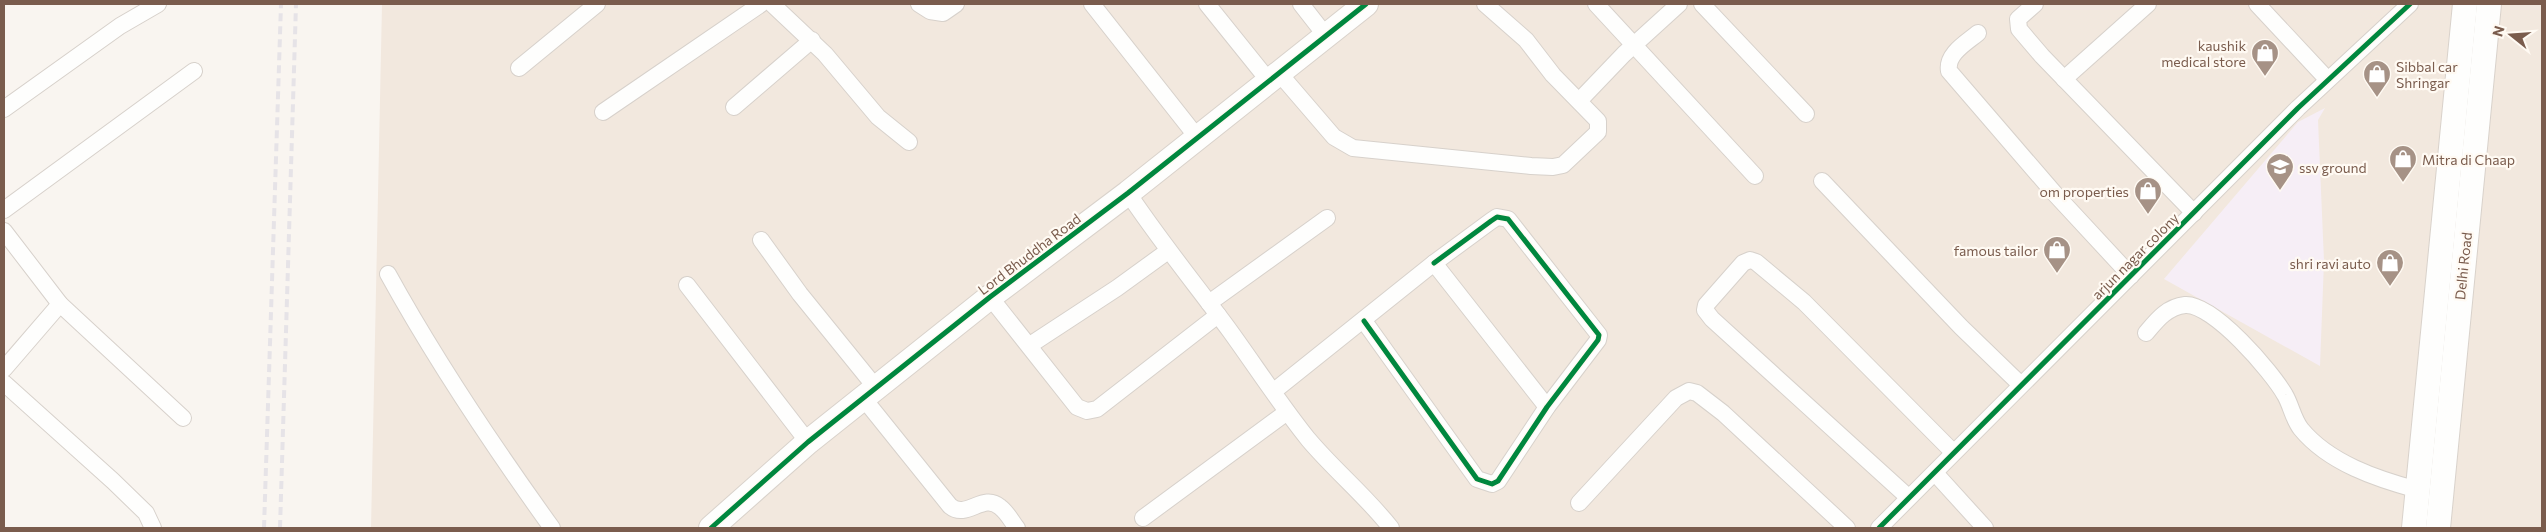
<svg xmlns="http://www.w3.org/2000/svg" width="2546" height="532" viewBox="0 0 2546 532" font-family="Commissioner,sans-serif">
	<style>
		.residential { fill: #f2e8de }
		.education { fill: #f6eef6 }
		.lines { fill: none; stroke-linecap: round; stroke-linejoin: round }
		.street-casing { stroke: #d7d1cb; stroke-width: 18 }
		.secondary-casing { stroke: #d9d2cb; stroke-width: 26 }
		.street { stroke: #fefefd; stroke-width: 16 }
		.secondary { stroke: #fefefd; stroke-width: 24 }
		.rail { stroke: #e6e3e7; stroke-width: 4; stroke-dasharray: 8 5; stroke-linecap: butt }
		.cycleway-casing { stroke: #fffaf3; stroke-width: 8 }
		.cycleway { stroke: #00873e; stroke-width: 5 }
		.labels { text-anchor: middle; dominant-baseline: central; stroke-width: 4.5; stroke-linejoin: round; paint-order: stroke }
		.poi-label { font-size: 14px; fill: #7a5c4d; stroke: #fffaf3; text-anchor: end }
		.street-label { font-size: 14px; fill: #7a5c4d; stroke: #fffaf3 }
	</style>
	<rect width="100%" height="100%" fill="#f9f5f0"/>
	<!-- residential -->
	<path class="residential" d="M382,4H2542V528H371Z"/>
	<!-- education -->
	<path class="education" d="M2325,108L2318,120L2324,261L2320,366L2164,279L2298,122Z"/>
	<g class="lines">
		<defs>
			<g id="street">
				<path d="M772,4L825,54L878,117L909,142"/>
				<path d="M919,4L930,11L943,13L956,4"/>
				<path d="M1092,4L1197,137"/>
				<path d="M1207,4L1269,81"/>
				<path d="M1301,4L1326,36"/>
				<path d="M1596,4L1755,176"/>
				<path d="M1702,4L1806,114"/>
				<path d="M2035,4L2018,19L2019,29L2042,56L2194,213"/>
				<path d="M2257,4L2327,79"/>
				<path d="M1978,33C1966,43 1946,54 1949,71L2055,194L2131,276"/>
				<path d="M519,68L597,4"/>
				<path d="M1279,73L1334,137L1353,148L1531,166L1553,167L1563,165L1598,132V121L1553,75L1526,40L1485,4"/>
				<path d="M2064,79L2148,4"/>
				<path d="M1579,101L1624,54L1679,4"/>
				<path d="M734,107L812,40"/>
				<path d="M4,109L120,26L158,4"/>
				<path d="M603,112L761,4"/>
				<path d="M1822,181L1961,327L2021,385"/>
				<path d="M1128,193C1160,241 1196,285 1230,331C1256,367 1280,404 1308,439C1334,470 1366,496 1391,528"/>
				<path d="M4,210L194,71"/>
				<path d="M4,231L60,304L183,418"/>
				<path d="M761,240L800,294L877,389"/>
				<path d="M388,274C437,363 493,446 552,528"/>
				<path d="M687,285L808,442"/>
				<path d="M990,297L1077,407L1087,411L1097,409L1218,315"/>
				<path d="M1209,303L1327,218"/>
				<path d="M1364,321L1477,479L1492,484L1498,481L1547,407L1598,340L1599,335L1508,219L1497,217L1491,221L1434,263"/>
				<path d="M2146,333C2157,320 2167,307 2185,305C2213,303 2272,372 2285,395C2291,405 2293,419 2301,429C2329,463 2377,479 2418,490"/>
				<path d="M1030,345L1117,288L1168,251"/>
				<path d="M4,369L60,304"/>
				<path d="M4,383L113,481L146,513L153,528"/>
				<path d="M1274,391L1434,263L1547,407"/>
				<path d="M864,399L950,506C967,520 983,492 1000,507C1007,512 1012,522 1017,528"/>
				<path d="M1935,473L1985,528"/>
				<path d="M1908,497L1712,319L1705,310L1706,305L1743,263L1750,260L1756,262L1804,302L1953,452"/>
				<path d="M1579,503L1676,398L1689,391L1697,393L1723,413L1847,528"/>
				<path d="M1143,518L1287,412"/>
				<path d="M1879,528L2298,108L2410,4"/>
			</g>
			<g id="secondary">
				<path d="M711,528L808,442L990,297L1128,193L1366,4"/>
				<path d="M2414,528L2465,4"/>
				<path d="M2438,528L2489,4"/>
			</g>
		</defs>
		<!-- street casing -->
		<use href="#street" class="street-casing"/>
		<!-- secondary casing -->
		<use href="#secondary" class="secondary-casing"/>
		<!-- street -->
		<use href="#street" class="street"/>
		<!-- secondary -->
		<use href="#secondary" class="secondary"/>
		<!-- rail -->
		<g class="rail">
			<path d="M264,528L281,4"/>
			<path d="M280,528L296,4"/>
		</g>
		<defs>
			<g id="cycleway">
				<path d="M1364,321L1477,479L1492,484L1498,481L1547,407L1598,340L1599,335L1508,219L1497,217L1491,221L1434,263"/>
				<path d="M711,528L808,442L990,297L1128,193L1366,4"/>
				<path d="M1879,528L2298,108L2410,4"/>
			</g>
		</defs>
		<!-- cycleway casing -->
		<use href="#cycleway" class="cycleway-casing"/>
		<!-- cycleway -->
		<use href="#cycleway" class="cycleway"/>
	</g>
	<!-- icons -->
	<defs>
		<symbol id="shop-pin" viewBox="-11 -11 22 30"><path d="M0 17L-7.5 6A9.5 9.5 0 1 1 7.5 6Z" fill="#a69286" stroke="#fffaf3"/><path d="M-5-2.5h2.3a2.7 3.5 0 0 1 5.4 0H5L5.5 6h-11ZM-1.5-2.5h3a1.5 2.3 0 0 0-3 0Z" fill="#fff"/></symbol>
		<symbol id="university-pin" viewBox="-11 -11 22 30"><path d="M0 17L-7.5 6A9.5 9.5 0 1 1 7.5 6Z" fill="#a69286" stroke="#fffaf3"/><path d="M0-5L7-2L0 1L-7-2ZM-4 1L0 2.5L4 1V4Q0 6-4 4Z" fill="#fff"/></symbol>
	</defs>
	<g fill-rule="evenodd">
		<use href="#shop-pin" x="2249" y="37" width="32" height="43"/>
		<use href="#shop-pin" x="2361" y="58" width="32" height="43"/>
		<use href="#shop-pin" x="2387" y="143" width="32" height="43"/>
		<use href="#university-pin" x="2264" y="151" width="32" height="43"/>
		<use href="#shop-pin" x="2132" y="175" width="32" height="43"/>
		<use href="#shop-pin" x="2041" y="234" width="32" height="43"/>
		<use href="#shop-pin" x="2374" y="247" width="32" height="43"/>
	</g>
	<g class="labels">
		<!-- poi labels -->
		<g class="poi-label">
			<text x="2246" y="45">kaushik<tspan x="2246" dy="16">medical store</tspan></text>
			<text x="2396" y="66" text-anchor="start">Sibbal car<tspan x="2396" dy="16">Shringar</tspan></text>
			<text x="2422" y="159" text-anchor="start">Mitra di Chaap</text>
			<text x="2299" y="167" text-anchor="start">ssv ground</text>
			<text x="2129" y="191">om properties</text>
			<text x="2038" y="250">famous tailor</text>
			<text x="2371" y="263">shri ravi auto</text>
		</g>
		<!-- street labels -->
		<g class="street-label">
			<text transform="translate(1029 254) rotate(-37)">Lord Bhuddha Road</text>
			<text transform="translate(2135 256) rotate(-45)">arjun nagar colony</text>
			<text transform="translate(2463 266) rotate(-84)">Delhi Road</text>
		</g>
	</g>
	<!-- border -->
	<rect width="2546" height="532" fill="none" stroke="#7a5c4d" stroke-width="10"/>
	<!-- north arrow -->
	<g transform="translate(2511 35) rotate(287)" stroke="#fffaf3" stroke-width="4" paint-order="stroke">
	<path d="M0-4L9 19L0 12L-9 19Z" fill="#7a5c4d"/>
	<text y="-8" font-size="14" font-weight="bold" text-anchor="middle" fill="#7a5c4d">N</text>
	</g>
</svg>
